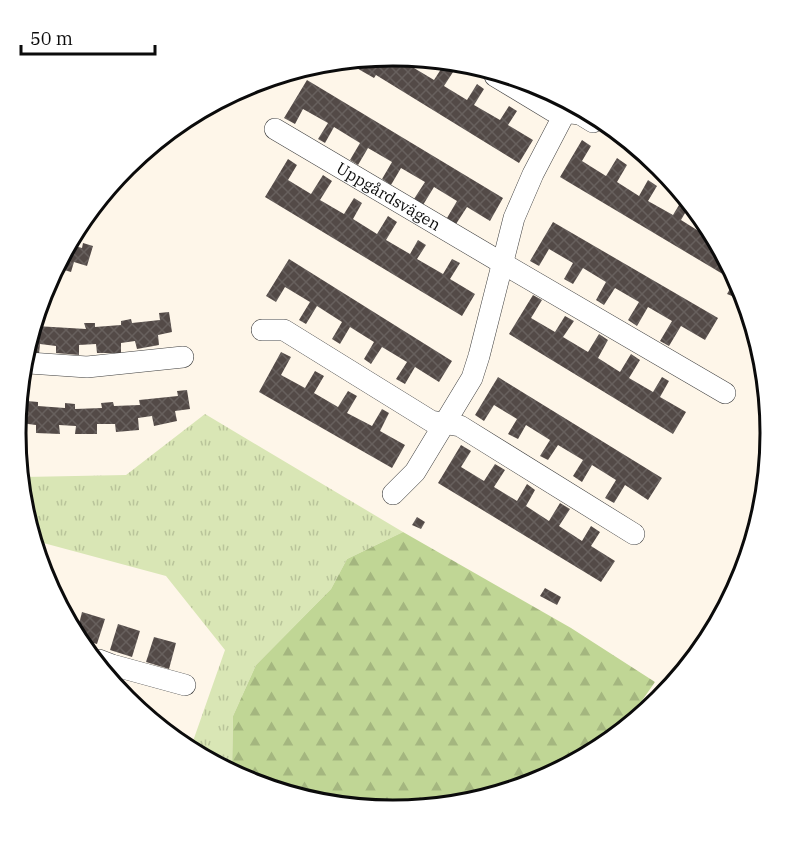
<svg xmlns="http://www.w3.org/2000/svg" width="785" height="866" viewBox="0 0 785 866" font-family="'IBM Plex Serif',serif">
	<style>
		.grass { fill: url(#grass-tufts) }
		.forest { fill: url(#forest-firs) }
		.building { fill: url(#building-cross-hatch) }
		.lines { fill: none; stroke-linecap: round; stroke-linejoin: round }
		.minor-casing { stroke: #3e3e3e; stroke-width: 22 }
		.minor { stroke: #fff; stroke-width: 21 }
		.labels { text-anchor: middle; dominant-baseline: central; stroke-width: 6; stroke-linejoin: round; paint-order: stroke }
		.street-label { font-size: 16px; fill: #0b0b0b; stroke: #fff }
		.rim { fill: none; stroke: #0b0b0b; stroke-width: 3 }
	</style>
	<defs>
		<pattern id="grass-tufts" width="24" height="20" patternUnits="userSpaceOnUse" patternTransform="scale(1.5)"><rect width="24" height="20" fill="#d9e6b5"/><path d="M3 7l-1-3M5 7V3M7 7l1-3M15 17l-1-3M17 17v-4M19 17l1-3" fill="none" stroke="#b9c49a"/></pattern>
		<pattern id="forest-firs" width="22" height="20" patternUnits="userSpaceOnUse" patternTransform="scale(1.5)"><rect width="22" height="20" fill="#c0d695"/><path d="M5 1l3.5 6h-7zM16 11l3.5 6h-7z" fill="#a4b67f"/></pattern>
		<pattern id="building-cross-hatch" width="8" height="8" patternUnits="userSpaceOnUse" patternTransform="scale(1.5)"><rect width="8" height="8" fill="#534a47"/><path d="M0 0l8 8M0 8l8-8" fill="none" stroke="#67605d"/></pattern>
	</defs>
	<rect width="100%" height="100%" fill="#fef6e9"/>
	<!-- grass -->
	<path class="grass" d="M205,414L403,532L347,559L331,589L256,665L233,716L232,771L192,744L225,650L166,576L36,541L24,477L126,475Z"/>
	<!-- forest -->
	<path class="forest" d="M403,532L571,628L655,682L627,722L537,782L392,810L248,782L232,771L233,716L256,665L331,589L347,559Z"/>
	<!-- building -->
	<g class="building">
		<path d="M393,56L402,60L403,58L413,59L409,65L434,80L443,66L455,69L444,86L467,100L477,84L484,89L474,105L500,120L509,106L517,111L508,125L533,140L519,163L376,75L374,78L353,66L355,63Z"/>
		<path d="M307,80L503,198L490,221L467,207L456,224L447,218L457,201L434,187L423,205L414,199L425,182L401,168L391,185L382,179L392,162L368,148L358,165L350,160L360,143L334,127L325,143L318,139L328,123L303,109L295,124L284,118Z"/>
		<path d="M582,140L591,146L582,161L606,176L617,158L627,165L617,182L639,196L648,180L657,186L648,201L673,215L682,200L688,208L681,220L705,235L730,271L726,276L560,177Z"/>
		<path d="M288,159L297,165L288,180L311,194L323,175L332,181L320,200L344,214L354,198L362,203L353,219L377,234L388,216L397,222L386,240L410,254L418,240L426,245L417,259L443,274L452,259L460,263L450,279L475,294L462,316L265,197Z"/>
		<path d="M553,222L718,318L705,340L681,326L669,346L660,341L672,321L648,307L637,326L628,320L639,302L615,288L604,305L596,300L606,282L583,268L573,284L564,279L573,263L549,249L539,266L530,261Z"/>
		<path d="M83,243L93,246L87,266L74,262L71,272L57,268L72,245L82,248Z"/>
		<path d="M289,259L452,361L439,382L415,367L405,384L396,379L407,362L382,347L371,364L364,359L374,342L350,327L340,344L332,339L342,322L317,306L306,324L299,320L310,302L285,287L276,302L266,296Z"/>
		<path d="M731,287L740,291L737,298L727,294Z"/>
		<path d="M533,295L542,300L531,318L555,332L565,316L574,321L563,337L588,352L599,334L608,340L598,358L620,372L631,354L640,360L629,378L653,392L662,377L669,381L660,397L686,412L673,434L509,334Z"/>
		<path d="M169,312L172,332L158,335L159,345L137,349L135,341L121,343V353H97L96,344L79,345V355L56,353V346L40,344L39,354L31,353L36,326L86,329L84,323H95V327L121,325V321L131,319L132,323L160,320L159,313Z"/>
		<path d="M281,352L291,357L281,375L305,388L315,371L324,376L314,393L338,407L348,391L357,396L347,413L372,426L382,409L389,413L380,431L405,445L392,468L259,392Z"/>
		<path d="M498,377L662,478L648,500L625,485L614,503L605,498L616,480L592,465L582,482L573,476L583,460L558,445L548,460L540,456L550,440L526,425L518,439L508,434L517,419L494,405L484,421L475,415Z"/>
		<path d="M187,390L190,409L175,411L177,421L154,426L152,416L138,418L139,430L116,432L115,424H97V434H75L76,426L59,425L60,434L36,433V425L20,423L19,432H15L20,405L27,406V401L38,402V406L65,408V403L75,404V409L102,408L101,403L113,402L114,406L140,405L139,400L178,396L177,391Z"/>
		<path d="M461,445L471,451L461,467L484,481L495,464L505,470L494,487L517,501L527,484L535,490L526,506L549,521L560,503L570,509L559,526L582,541L591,526L600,532L591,546L615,561L601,582L438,483Z"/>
		<path d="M417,517L425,522L421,529L412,525Z"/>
		<path d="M545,588L561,597L557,605L540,596Z"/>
		<path d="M82,612L105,619L97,644L86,641L78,628Z"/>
		<path d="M118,624L140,631L132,657L110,650Z"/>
		<path d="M154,637L176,643L169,669L146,662Z"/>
	</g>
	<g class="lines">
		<defs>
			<g id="minor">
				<path d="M495,76L553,111L580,114L593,122"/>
				<path id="s1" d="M275,129L502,263L725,393"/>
				<path d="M262,330H284L431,421L460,426L634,534"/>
				<path d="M29,363L87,367L183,357"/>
				<path d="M393,494L415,472L472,378L479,356L514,218L533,174L569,105"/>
				<path d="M99,660L112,665L185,685"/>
			</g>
		</defs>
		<!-- minor casing -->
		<use href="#minor" class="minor-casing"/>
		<!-- minor -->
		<use href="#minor" class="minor"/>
	</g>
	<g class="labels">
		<!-- street labels -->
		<g class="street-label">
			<text stroke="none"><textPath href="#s1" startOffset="132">Uppgårdsvägen</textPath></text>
		</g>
	</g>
	<!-- crop -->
	<path d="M0 0H785V866H0ZM26 433a367 367 0 1 1 734 0a367 367 0 1 1-734 0Z" fill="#fff" fill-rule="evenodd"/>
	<path class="rim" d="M26 433a367 367 0 1 1 734 0a367 367 0 1 1-734 0Z"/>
	<!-- scale -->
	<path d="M21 45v9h134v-9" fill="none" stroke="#0b0b0b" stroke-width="3"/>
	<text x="30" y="45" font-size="18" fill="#0b0b0b" stroke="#ffffff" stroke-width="4.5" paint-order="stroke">50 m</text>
</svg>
